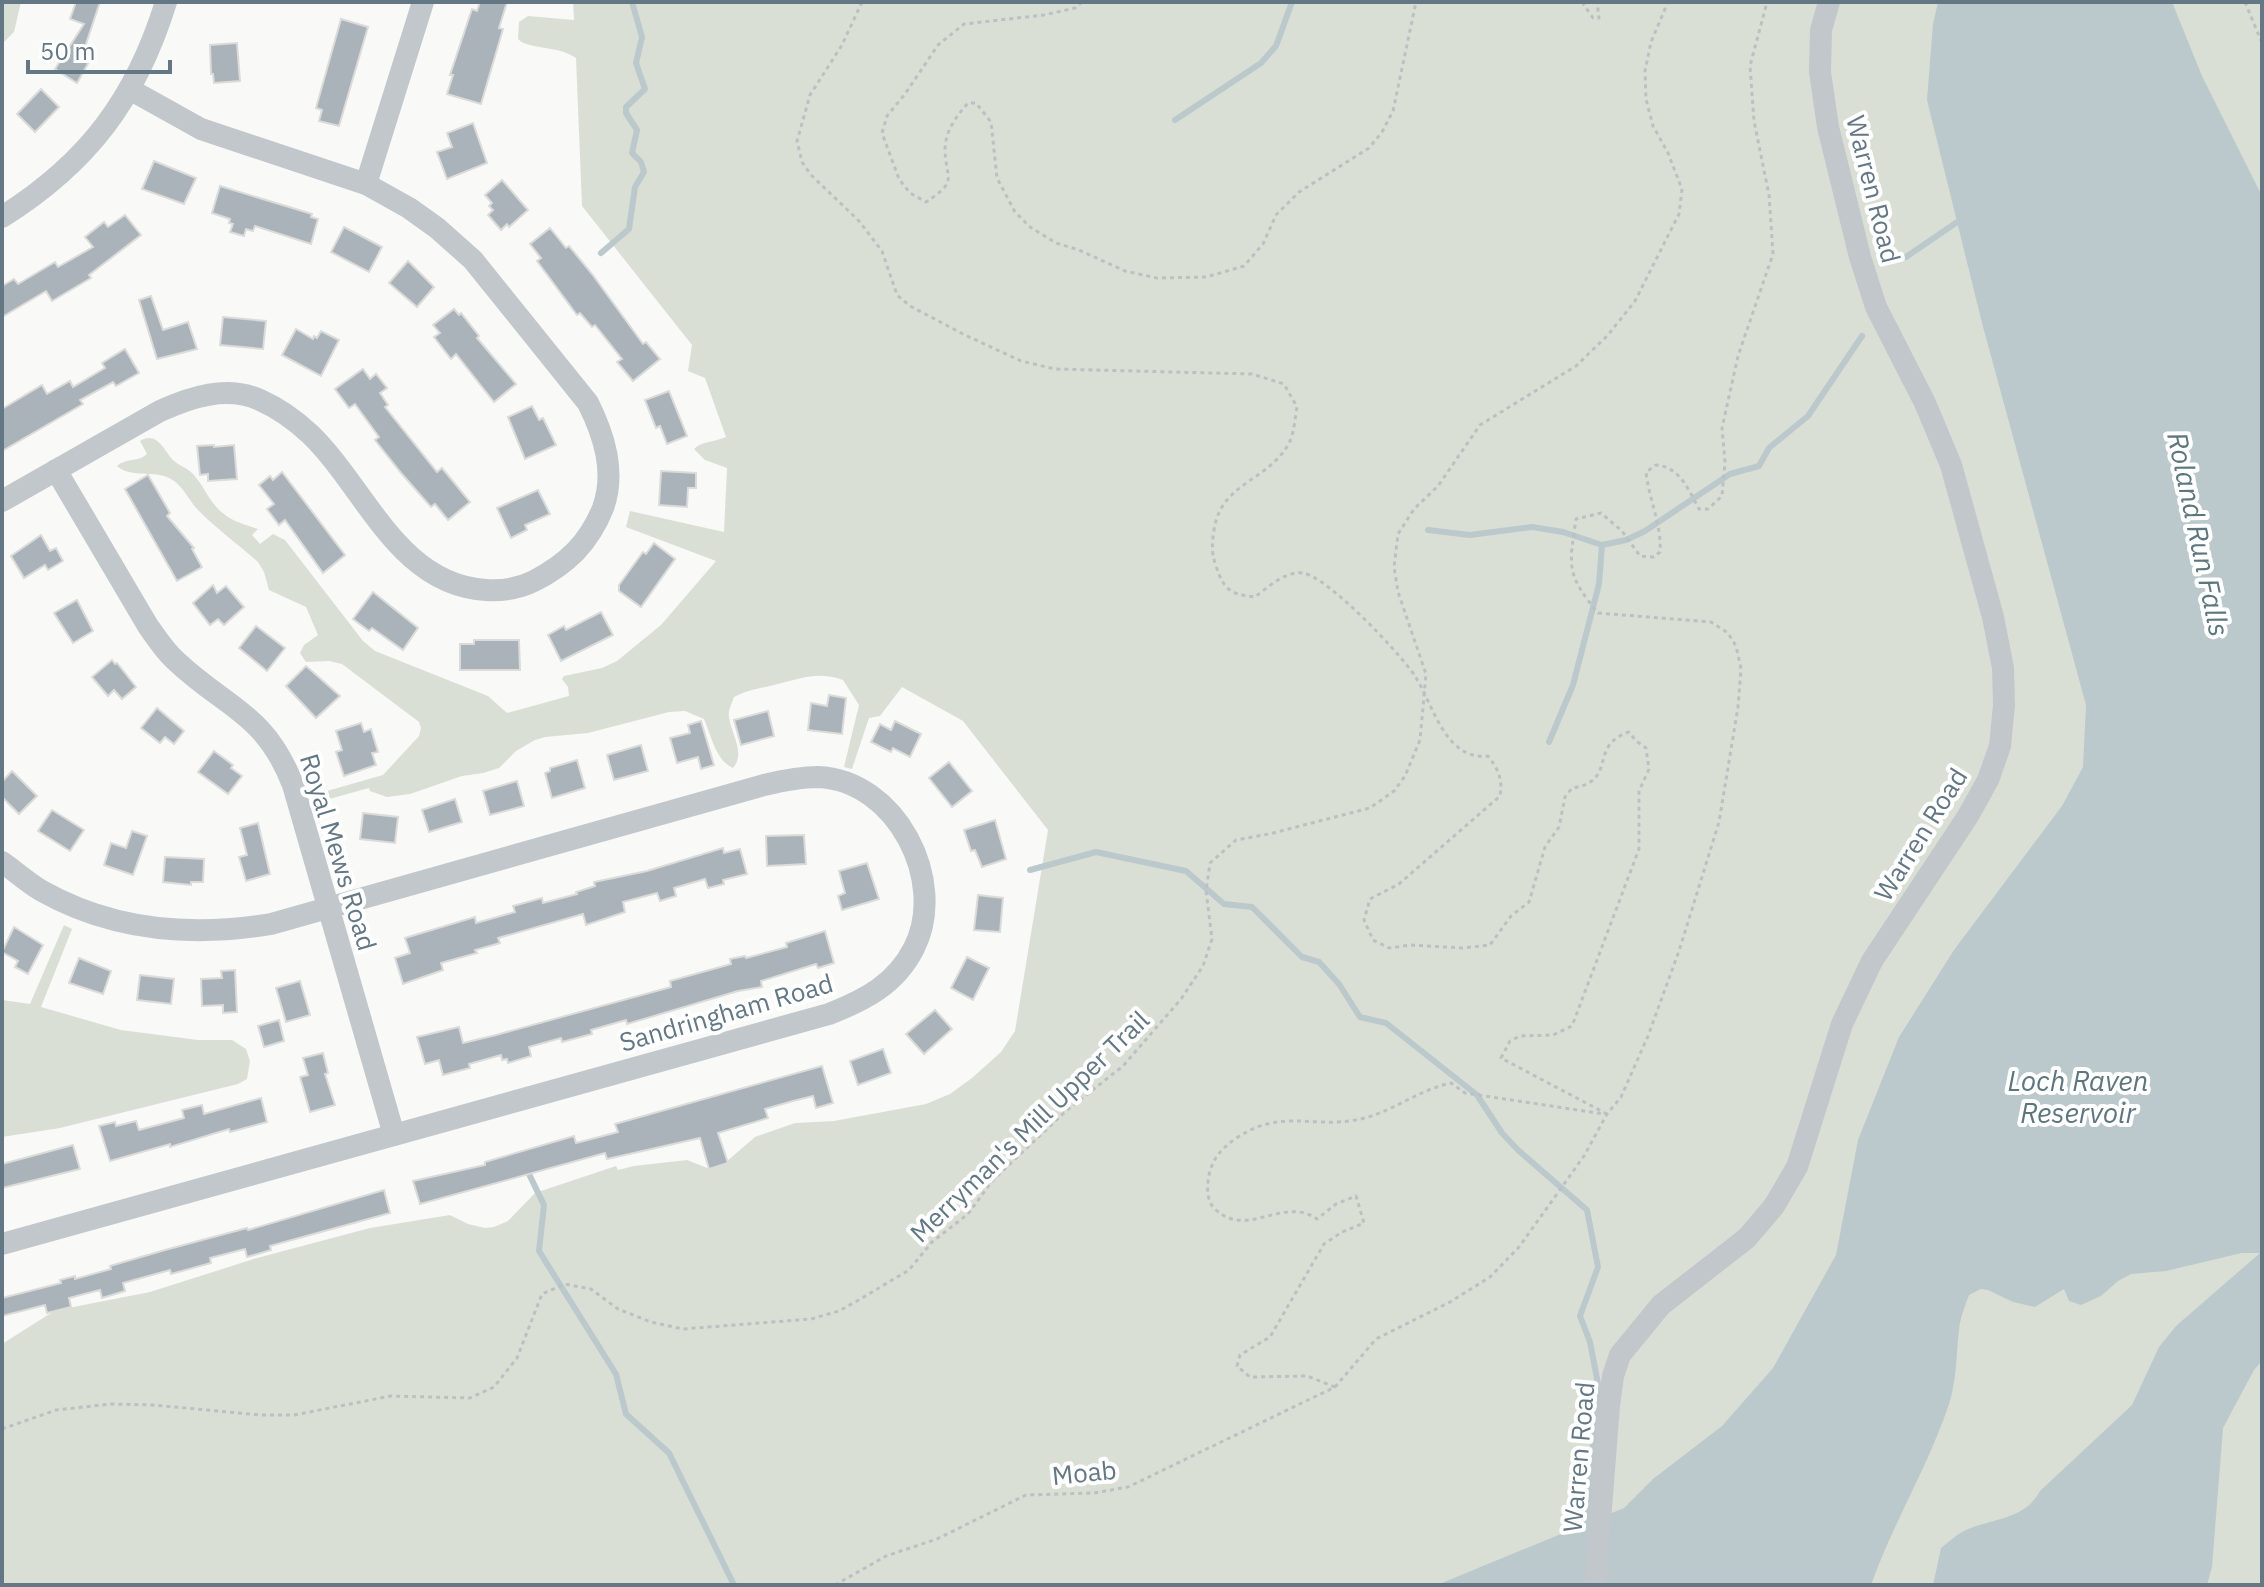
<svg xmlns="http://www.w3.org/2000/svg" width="2264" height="1587" viewBox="0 0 2264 1587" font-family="'IBM Plex Sans',sans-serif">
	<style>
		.green { fill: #dadfd6 }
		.water { fill: #bbc8cc }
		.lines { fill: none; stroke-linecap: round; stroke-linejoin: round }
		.stream { stroke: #bbc8cc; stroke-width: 6 }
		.building { fill: #a9b3b9; stroke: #dbdbd9; stroke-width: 2 }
		.path { stroke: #bcc0c3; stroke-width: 3; stroke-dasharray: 4 4; stroke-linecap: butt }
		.minor { stroke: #c2c7cb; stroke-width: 22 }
		.labels { text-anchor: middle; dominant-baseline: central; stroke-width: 8; stroke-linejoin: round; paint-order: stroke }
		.street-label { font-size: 26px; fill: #637784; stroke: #fff }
		.water-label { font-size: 28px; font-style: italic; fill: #5e767d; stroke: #fff }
	</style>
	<rect width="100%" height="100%" fill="#f9f9f7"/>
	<!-- green -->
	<g class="green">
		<path d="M2,2H21L14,32L2,44Z"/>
		<path d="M573,2H2262V1585H2V1344L51,1313L63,1309L150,1292L257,1258L370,1228L450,1215L468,1224L485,1228L494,1227L508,1221L535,1193L616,1166L618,1170L634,1166L687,1160L707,1168L726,1162L755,1137L795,1123L834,1121L926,1104L950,1094L972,1078L1001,1052L1015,1031L1048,830L963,721L902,687L880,716L869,718L852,769L844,767L859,705L843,680C819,671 802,678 778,684C763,688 749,689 734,697C732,703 728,710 729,717C731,734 746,753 733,768C716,761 711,735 704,719L685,711L669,712L588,733L545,737L535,740L516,751L499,768L483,773L462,776L410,794L387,797L370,791L369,788L322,801L320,793L383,775L419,736L421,728L419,722L342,664L329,661L306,662L300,653L304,645L318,635L306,607L269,590L264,572L258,562C239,545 218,530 200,512C189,502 184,486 171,479C153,469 132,479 117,466C125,458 139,462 147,454L140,441C157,431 163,449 173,460C179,466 188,468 193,474C205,487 210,504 224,514C234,522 246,525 258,529L252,535L260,544L273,534L285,540L363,641L375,651L488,696L507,713L569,696L568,687L562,679L564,676L602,668L617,661L661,625L716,561L626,527L630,511L724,532L727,468L705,460L694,449C701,441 716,442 726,437L705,378L688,371L692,345L582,206L576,58C557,45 529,50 518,39L519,22L528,16L574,20Z"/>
		<path d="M64,925L72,929L41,1007L121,1030L198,1040H232L246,1049L250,1061L247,1079L238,1084L60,1128L2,1137V1000L30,1004Z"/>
	</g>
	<!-- water -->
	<path class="water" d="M1938,2H2172L2202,76L2262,196V1361L2254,1370L2223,1428L2212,1567L2207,1585H1933L1941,1548C1950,1541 1958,1533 1968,1529C1995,1518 2025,1519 2040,1491L2132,1405L2159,1347L2176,1326L2260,1253H2242L2166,1271L2131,1274L2118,1281L2101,1296L2081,1305L2069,1301L2064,1289L2035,1307L2013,1302L1988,1290L1981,1289L1969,1295C1965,1306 1960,1318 1959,1330C1956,1356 1957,1379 1949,1404C1928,1467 1893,1523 1871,1585H1437L1624,1508L1653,1479L1722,1426L1773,1368L1836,1255L1858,1140L1899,1037L1954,950L2062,806L2083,767L2086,705L1982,323L1927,100L1933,24Z"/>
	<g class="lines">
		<!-- stream -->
		<g class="stream">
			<path d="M1175,120L1261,63L1276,46L1292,2"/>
			<path d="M601,253L629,229L635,187L644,172L641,162L632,153L637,130L626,113V107L645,89L636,63L642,37L632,2"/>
			<path d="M1906,257L1963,218"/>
			<path d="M1428,530L1470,535L1532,527L1563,532L1602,545L1626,540L1645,531L1730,474L1759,466L1769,448L1808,416L1862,336"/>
			<path d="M1549,742L1573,685L1599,584L1602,545"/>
			<path d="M1030,870L1096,852L1186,871L1224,904L1252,907L1302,957L1319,962L1339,984L1360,1017L1386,1023L1477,1095L1502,1133L1518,1150L1587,1210L1598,1267L1580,1316L1590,1342L1598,1384L1586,1529"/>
			<path d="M529,1174L544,1205L539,1251L616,1374L626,1414L669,1453L734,1585"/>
		</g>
	</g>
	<!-- building -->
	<g class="building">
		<path d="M76,2H100L85,47L94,53L77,83L55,69L84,24L70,19Z"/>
		<path d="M480,2H507L499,28L503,29L481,104L447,94L453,75H450L472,9L477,11Z"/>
		<path d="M341,19L368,27L339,126L319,121L322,110L316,108Z"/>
		<path d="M237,43L240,81L214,83L213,74H211L210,45Z"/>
		<path d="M41,89L59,107L35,132L17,114Z"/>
		<path d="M473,123L487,163L447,179L437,152L452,147L447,133Z"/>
		<path d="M154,161L196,178L184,204L142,189Z"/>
		<path d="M502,180L528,210L509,227L507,224L501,230L488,215L493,210L489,206L492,203L485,195Z"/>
		<path d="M220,186L312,214L311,217L318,219L311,244L255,226L253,231L246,229L244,236L230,232L233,224L229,223L230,219L212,213Z"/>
		<path d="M125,215L141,235L89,275L91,278L52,301L46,291L2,317V286L14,279L18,284L55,262L58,267L93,247L85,237L104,222L108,227Z"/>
		<path d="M344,227L382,247L369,272L331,252Z"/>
		<path d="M550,228L566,248L569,246L592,274L643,344L646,342L660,359L633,381L617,362L622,359L595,325L592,327L580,313L577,315L537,261L541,258L530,244Z"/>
		<path d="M408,261L434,287L417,307L389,283Z"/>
		<path d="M151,296L163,330L188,322L197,349L157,359L139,300Z"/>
		<path d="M454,309L459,315L461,313L479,336L477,338L516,384L494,402L456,354L451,359L434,337L440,333L433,325Z"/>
		<path d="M223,317L266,321L263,349L220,345Z"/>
		<path d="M296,329L313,339L314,336L317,338L321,331L339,340L321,376L282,355Z"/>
		<path d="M125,349L139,373L116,386L113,382L80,400L83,404L2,451V409L42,385L47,394L70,381L73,387L105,368L102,363Z"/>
		<path d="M363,369L370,379L376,374L387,388L380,393L388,405L385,407L437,472L442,468L470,502L448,520L435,504L431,507L402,474L375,440L379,437L355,404L349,408L335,389Z"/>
		<path d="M669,391L687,436L667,444L660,426L656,428L645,400Z"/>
		<path d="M532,406L539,420L543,418L556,445L525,459L508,417Z"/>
		<path d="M214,445V447L234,445L237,479L208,481V474L200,475L197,446Z"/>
		<path d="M661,471L696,473V488H688L687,507L659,505Z"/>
		<path d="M282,472L345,555L323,573L285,520L279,525L267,509L274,504L259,485L270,476L273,480Z"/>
		<path d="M148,475L170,513L167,516L194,548L192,549L202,567L177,581L125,489Z"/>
		<path d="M538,490L550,514L525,525L527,530L511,538L497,508Z"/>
		<path d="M41,535L50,551L56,548L63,561L48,570L45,565L24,578L11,556Z"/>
		<path d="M654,543L675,559L641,607L619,591V585L643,552L646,554Z"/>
		<path d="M213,585L217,593L226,586L244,607L224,625L218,619L210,625L193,603Z"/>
		<path d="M373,592L418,628L403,650L372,628L369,631L353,619Z"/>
		<path d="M77,600L93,631L73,643L54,613Z"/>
		<path d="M601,612L613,635L561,661L548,635L564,626L566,630Z"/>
		<path d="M256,626L285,648L267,671L239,648Z"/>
		<path d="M474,640H519L520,670H460V644H474Z"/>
		<path d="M112,660L115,664L117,663L136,687L122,699L114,690L108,696L92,677Z"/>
		<path d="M306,666L340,696L316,718L286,686Z"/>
		<path d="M829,695L846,698L842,734L808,730L811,703L827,706Z"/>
		<path d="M157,708L184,731L174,744L165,737L160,743L141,728Z"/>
		<path d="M768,711L774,736L741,745L734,720Z"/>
		<path d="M701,721L714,765L701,769L698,757L677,763L670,738L690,733L688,725Z"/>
		<path d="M895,721L921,734L910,757L893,748L891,752L871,742L880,724L891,730Z"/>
		<path d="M361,723L364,732L371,729L378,752L372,753L376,765L344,776L336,752L342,750L336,731Z"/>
		<path d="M641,745L648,771L614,780L607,755Z"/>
		<path d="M214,751L233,765L231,768L242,776L228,794L198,772Z"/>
		<path d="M577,760L585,788L552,798L545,773L550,771V768Z"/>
		<path d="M949,762L972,791L952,807L929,778Z"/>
		<path d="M12,771L37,796L19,814L2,797V782Z"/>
		<path d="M517,781L524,806L490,815L483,791Z"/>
		<path d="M455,799L462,822L429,832L422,810Z"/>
		<path d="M52,810L84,830L70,851L38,831Z"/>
		<path d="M363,813L398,817L395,843L360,839Z"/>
		<path d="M995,820L1006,859L982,867L975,850L971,851L964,830Z"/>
		<path d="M258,823L270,874L246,881L239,857L247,855L240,828Z"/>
		<path d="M132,831L147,836L133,875L104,865L111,843L126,848Z"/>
		<path d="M804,835L806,864L767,866L766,836Z"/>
		<path d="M723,848L724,853L740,849L747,874L723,880L724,884L708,888L705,879L674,888L676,896L660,901L657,893L623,902L625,912L586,925L583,914L498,938L500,943L475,950L477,953L441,963L443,970L403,984L395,958L410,953L405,938L475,917L476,923L515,912L513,906L542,898L543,903L577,894L576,892L595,886L594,882L647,871Z"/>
		<path d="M165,857L204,859L203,882H191V885L163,882Z"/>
		<path d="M867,863L879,899L842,910L838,896L845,893L839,871Z"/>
		<path d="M978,895L1003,898L1000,932L974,930Z"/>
		<path d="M14,927L43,945L28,974L15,967L18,961L2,952Z"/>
		<path d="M825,931L834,963L818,968L816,964L761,981L762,987L738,991L627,1024L626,1020L591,1030L592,1034L562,1042L561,1038L529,1047L531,1056L508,1063L507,1059L502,1060L501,1055L469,1064L470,1068L443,1075L439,1060L425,1064L417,1037L459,1027L463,1043L496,1035L671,987L670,981L731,964L730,959L745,956L746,958L787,947L786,943Z"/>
		<path d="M967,957L989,968L973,1000L951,988Z"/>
		<path d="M79,958L111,971L103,994L69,983Z"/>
		<path d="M235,970L237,1012L223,1013V1005L202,1006L201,979L222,978L221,971Z"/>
		<path d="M140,975L174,979L171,1004L137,1000Z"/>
		<path d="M300,981L310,1015L286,1022L276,988Z"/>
		<path d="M935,1010L952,1029L924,1054L906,1034Z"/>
		<path d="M279,1020L284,1041L264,1047L258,1026Z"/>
		<path d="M883,1049L891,1073L858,1085L850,1061Z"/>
		<path d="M323,1053L328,1073L325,1074L335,1105L310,1112L300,1077L308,1075L303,1058Z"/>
		<path d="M822,1066L833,1103L816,1108L813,1096L793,1101L765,1109L768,1118L718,1133L728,1163L709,1169L700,1138L607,1159L605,1153L420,1204L413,1181L485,1165V1162L574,1136L576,1143L618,1132L615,1124Z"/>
		<path d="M261,1098L267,1122L230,1132L229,1129L170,1147V1144L110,1161L99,1126L115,1122L116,1126L136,1121L139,1130L184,1118L182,1110L202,1105L204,1114Z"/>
		<path d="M73,1145L80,1169L2,1188V1164Z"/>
		<path d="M384,1190L390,1213L270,1246L271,1250L247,1257L245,1249L210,1258L211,1263L171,1274L170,1270L123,1283L125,1291L102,1298L100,1290L69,1298L71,1307L47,1313L45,1305L2,1316V1298L61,1283L60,1280L75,1276V1279L111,1269L110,1266L165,1250L247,1228L248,1230Z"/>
	</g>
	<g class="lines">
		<!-- path -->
		<g class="path">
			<path d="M862,2L842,45L810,95L797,141L802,162L811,175L859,221L882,251L897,295L910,306L965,335L1021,361L1055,369L1252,374L1284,384L1297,407C1295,418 1294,434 1289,443C1269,481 1221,482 1214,530C1212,544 1211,552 1216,566C1224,590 1230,594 1255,597C1268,587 1285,571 1303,573C1328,577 1400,653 1415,676C1433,704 1445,761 1488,756C1498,769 1503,779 1500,796L1399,884L1370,899L1364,920L1373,940L1389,948L1411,945L1462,948L1490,945L1511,916L1529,902L1545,847L1559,827L1565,797L1572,788C1619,781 1587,746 1629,732L1636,741L1646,748L1649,769L1639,791V849L1572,1026L1553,1035L1520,1036L1510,1041L1501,1058L1607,1114"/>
			<path d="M1082,2L1075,8L1044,15L964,24L938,45L905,94L887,116L882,133L899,179L910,193L926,202C960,180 945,179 945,148C946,129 957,116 968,103H976L991,122L997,178L1015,212L1030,227L1056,243L1079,250L1125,271L1157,278L1206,277L1244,266L1263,244L1276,215L1299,192L1369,148L1382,132L1393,111L1416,2"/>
			<path d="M1582,2L1593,18H1599L1597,2"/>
			<path d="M2245,2L2262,43"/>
			<path d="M1335,1387L1307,1376L1250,1377L1237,1366L1240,1355L1270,1337L1324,1244L1342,1232L1364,1223L1356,1196L1336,1204L1317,1219C1282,1195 1248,1240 1215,1209C1206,1201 1207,1186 1209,1175C1213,1157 1223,1147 1238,1137C1281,1109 1311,1128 1356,1120C1390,1114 1417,1090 1451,1083L1465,1093L1604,1114"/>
			<path d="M2,1429L56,1410L111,1404L153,1405L260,1415H294L391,1396L470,1398L494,1387L517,1358L542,1294L565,1284L591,1289L618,1309L651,1322L683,1329L811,1319L839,1311L857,1301L909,1270L932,1242L968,1214L993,1180L1066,1111L1123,1066L1181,999L1203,966L1212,939L1206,891L1210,863L1236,840L1269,834L1370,808L1394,791L1405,776L1420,740L1426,674L1398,592L1394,567L1398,534L1414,509L1438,486L1480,425L1576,366L1608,335L1635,301L1679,214L1682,189L1668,153L1653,126L1646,99L1645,71L1651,42L1668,2"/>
			<path d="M2262,1458V1462"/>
			<path d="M835,1585L886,1556L937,1539L1026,1495L1094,1493L1128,1487L1335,1387L1376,1339L1450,1302L1490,1277L1519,1247L1584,1156L1607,1114L1621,1097L1648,1036L1679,951L1719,822L1738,707L1741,669L1736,646L1728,633L1711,622L1598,613C1566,574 1569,567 1576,519L1601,513L1622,531L1640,556L1654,557L1660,552C1662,525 1649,500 1646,472L1656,465C1680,467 1688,489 1699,509H1708L1722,496L1725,462L1722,428L1738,356L1773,254L1769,195L1754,121L1750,66L1767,2"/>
		</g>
		<!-- minor -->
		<g class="minor">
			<path d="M366,184L423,2"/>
			<path d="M2,217C88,163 136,99 166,2"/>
			<path d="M56,470L148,626C156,637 164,650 175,660C225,708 265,712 293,785L394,1135"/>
			<path d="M2,501L160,411C191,397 227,385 260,400C278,408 295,420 310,434C366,488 398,585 486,590C502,591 520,588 534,581C567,564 589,543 603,508C616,472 604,435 588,403L473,260L437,228L409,208L366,184L201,129L131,90"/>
			<path d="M2,862C15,871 28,883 42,891C113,931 192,937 271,924L764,785C781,781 800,777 818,777C896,780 948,881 914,948C896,984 865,1000 829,1014L2,1244"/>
			<path d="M1595,1585L1609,1406L1613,1376L1620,1355L1661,1305L1747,1238L1774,1206L1797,1167L1842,1024L1872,961L1968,816L1988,780L2000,746L2004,705L2003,668L1993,617L1951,465L1925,403L1876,307L1860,257L1828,127L1820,72L1821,30L1829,2"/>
		</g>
	</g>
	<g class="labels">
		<!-- street labels -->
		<g class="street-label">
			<text transform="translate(1874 189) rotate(76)">Warren Road</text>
			<text transform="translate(1920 834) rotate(-58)">Warren Road</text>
			<text transform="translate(339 852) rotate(73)">Royal Mews Road</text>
			<text transform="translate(726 1012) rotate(-16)">Sandringham Road</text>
			<text transform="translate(1029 1126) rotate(-44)">Merryman's Mill Upper Trail</text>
			<text transform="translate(1578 1457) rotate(-85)">Warren Road</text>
			<text transform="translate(1084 1472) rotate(-6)">Moab</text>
		</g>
		<!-- water labels -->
		<g class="water-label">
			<text transform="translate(2199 534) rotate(78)">Roland Run Falls</text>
			<text x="2078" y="1080">Loch Raven<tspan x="2078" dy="32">Reservoir</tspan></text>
		</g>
	</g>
	<!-- border -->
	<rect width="2264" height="1587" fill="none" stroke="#637784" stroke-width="8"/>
	<!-- scale -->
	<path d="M28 60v12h142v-12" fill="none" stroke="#637784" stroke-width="4"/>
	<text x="40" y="60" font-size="24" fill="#637784" stroke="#ffffff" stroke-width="6" paint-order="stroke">50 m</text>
</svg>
